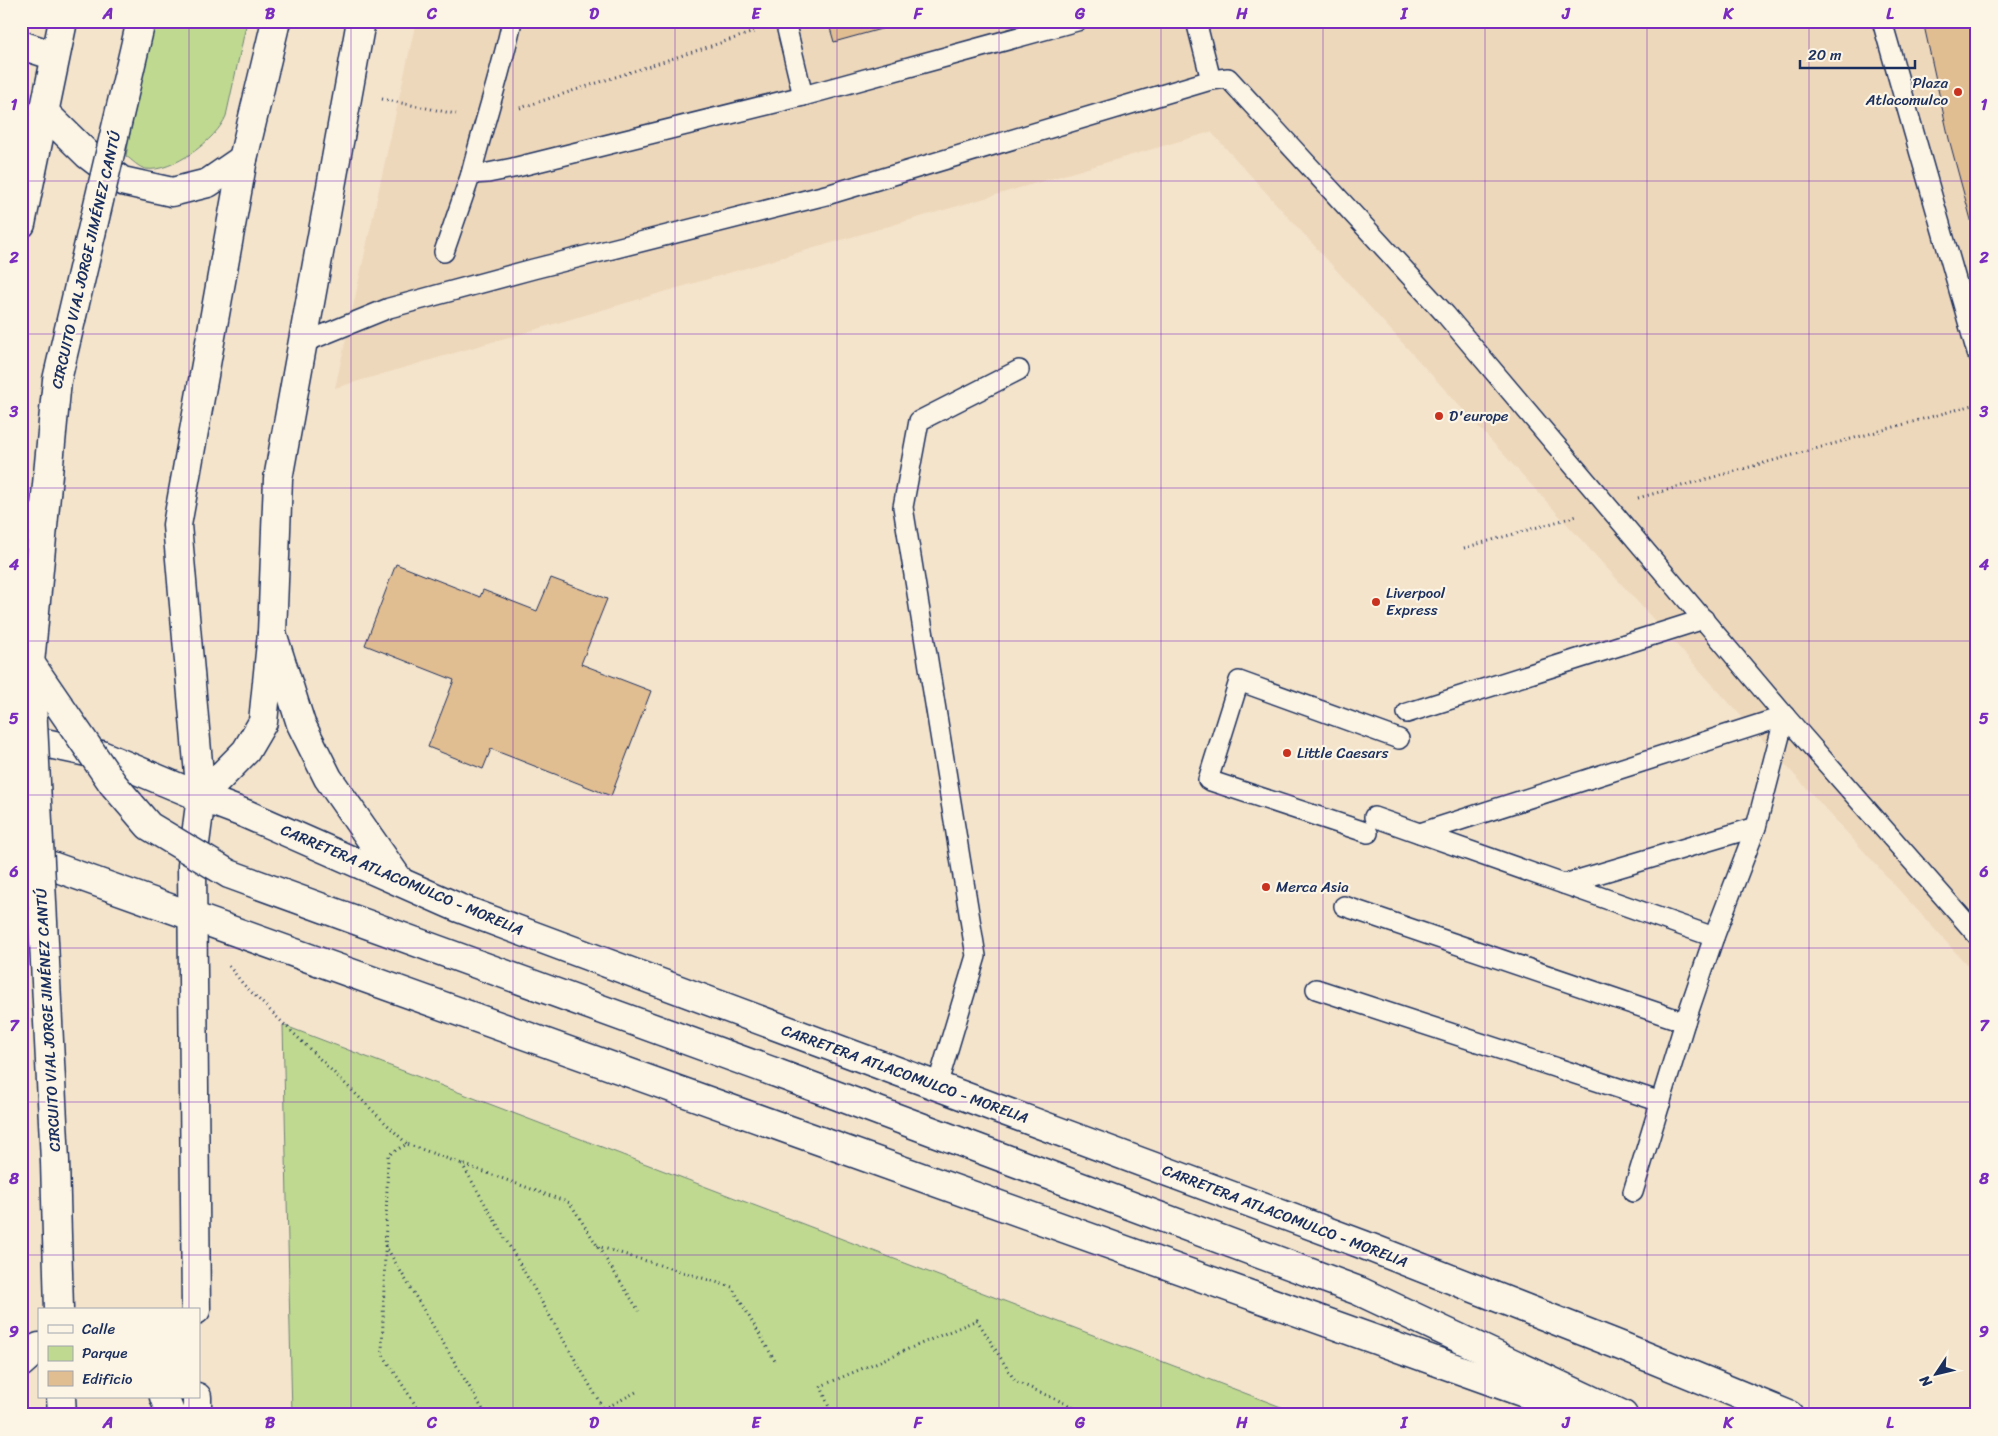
<svg xmlns="http://www.w3.org/2000/svg" width="1998" height="1436" viewBox="0 0 1998 1436" font-family="Sriracha,sans-serif">
	<style>
		.built { fill: #eed8bb }
		.green { fill: #c0d990; stroke: #6e8477 }
		.building { fill: #e1bd92; stroke: #1b2f5e }
		.lines { fill: none; stroke-linecap: round; stroke-linejoin: round }
		.lane-casing { stroke: #1b2f5e; stroke-width: 22 }
		.street-casing { stroke: #1b2f5e; stroke-width: 31 }
		.secondary-casing { stroke: #1b2f5e; stroke-width: 31 }
		.primary-casing { stroke: #1b2f5e; stroke-width: 31 }
		.path { stroke: #1b2f5e; stroke-width: 3; stroke-dasharray: 1 4; stroke-linecap: butt }
		.lane { stroke: #fcf5e5; stroke-width: 19 }
		.street { stroke: #fcf5e5; stroke-width: 28 }
		.secondary { stroke: #fcf5e5; stroke-width: 28 }
		.primary { stroke: #fcf5e5; stroke-width: 28 }
		.primary-bridge-casing { stroke: #1b2f5e; stroke-width: 31; stroke-linecap: butt }
		.primary-bridge { stroke: #fcf5e5; stroke-width: 28 }
		.grid { fill: none; stroke: #7b2cbf; stroke-width: 1; stroke-opacity: 0.55 }
		.poi-dot { fill: #c8321e; stroke: #fcf5e5; stroke-width: 2 }
		.labels { text-anchor: middle; dominant-baseline: central; stroke-width: 4.5; stroke-linejoin: round; paint-order: stroke }
		.poi-label { font-size: 15px; fill: #1b2f5e; stroke: #fcf5e5; text-anchor: start }
		.street-label { font-size: 15px; fill: #1b2f5e; stroke: #fcf5e5 }
		.neatline { fill: none; stroke: #7b2cbf; stroke-width: 2 }
		.grid-label { font-size: 16px; text-anchor: middle; font-weight: bold; fill: #7b2cbf }
	</style>
	<rect width="100%" height="100%" fill="#f4e4cc"/>
	<filter id="ink" filterUnits="userSpaceOnUse"><feTurbulence type="fractalNoise" baseFrequency=".02" numOctaves="2"/><feDisplacementMap in="SourceGraphic" scale="10" xChannelSelector="R" yChannelSelector="G"/><feConvolveMatrix kernelMatrix="1 2 1 2 8 2 1 2 1" color-interpolation-filters="sRGB"/></filter>
	<g filter="url(#ink)">
		<!-- built -->
		<path class="built" d="M416,21H1977V976L1211,132L335,388Z"/>
		<!-- green -->
		<g class="green">
			<path d="M150,21H247L226,116C217,139 172,173 146,169C139,168 132,160 126,156Z"/>
			<path d="M283,1025L1302,1415H292Z"/>
		</g>
		<!-- building -->
		<g class="building">
			<path d="M828,21H910L834,42Z"/>
			<path d="M1923,21H1977V242L1949,139Z"/>
			<path d="M396,564L480,597L483,590L537,611L551,578L607,599L581,664L651,691L611,796L491,749L483,769L428,747L454,680L365,645Z"/>
		</g>
		<g class="lines">
			<defs>
				<g id="lane">
					<path d="M512,21C501,73 484,122 471,174L488,173L513,168L803,96L1077,21"/>
					<path d="M785,21L803,96"/>
					<path d="M1196,21L1211,80"/>
					<path d="M1882,21L1977,353"/>
					<path d="M444,252L471,174"/>
					<path d="M303,343L389,308L533,269L830,194L1211,80L1228,78L1446,315L1785,716L1977,935"/>
					<path d="M1407,713L1704,619"/>
					<path d="M1374,817L1714,937"/>
					<path d="M1368,833L1208,780L1239,681L1399,739"/>
					<path d="M1420,833L1785,716"/>
					<path d="M1564,884L1756,827"/>
					<path d="M1344,906L1685,1022"/>
					<path d="M1316,989L1661,1102"/>
					<path d="M937,1086L976,956L903,507L919,421L1019,370"/>
					<path d="M1633,1192L1685,1022L1714,937L1756,827L1785,716"/>
				</g>
				<path id="street" d="M21,45L55,56"/>
				<g id="secondary">
					<path d="M21,224L63,21"/>
					<path d="M21,738L101,755L201,797L246,751L263,722L272,633L278,479L361,21"/>
				</g>
				<g id="primary">
					<path d="M43,111L88,155L122,181L172,192L208,183L243,159"/>
					<path d="M272,633L301,724L328,778L399,880"/>
					<path d="M201,797L246,814L459,908L1364,1245L1621,1346L1789,1415"/>
					<path d="M21,855L1586,1415"/>
					<path d="M774,1072L1359,1291L1623,1415"/>
					<path d="M196,1310L192,866L201,797L177,525L243,159L276,21"/>
					<path d="M21,1363L39,1347"/>
					<path d="M61,1397L62,1415"/>
					<path d="M164,1397L171,1415"/>
					<path d="M197,1397V1415"/>
				</g>
			</defs>
			<!-- lane casing -->
			<use href="#lane" class="lane-casing"/>
			<!-- street casing -->
			<use href="#street" class="street-casing"/>
			<!-- secondary casing -->
			<use href="#secondary" class="secondary-casing"/>
			<!-- primary casing -->
			<use href="#primary" class="primary-casing"/>
			<!-- path -->
			<g class="path">
				<path d="M878,21L881,29"/>
				<path d="M382,99L456,114"/>
				<path d="M520,108L757,31"/>
				<path d="M1638,498L1977,404"/>
				<path d="M1464,548L1577,516"/>
				<path d="M229,966L243,984L407,1144"/>
				<path d="M462,1164L607,1415"/>
				<path d="M385,1245L486,1415"/>
				<path d="M597,1246L732,1287L775,1361"/>
				<path d="M604,1409L636,1392"/>
				<path d="M422,1415L382,1353L388,1155L407,1144L570,1203L639,1311"/>
				<path d="M832,1415L821,1386L977,1320L1015,1381L1091,1415"/>
			</g>
			<!-- lane -->
			<use href="#lane" class="lane"/>
			<!-- street -->
			<use href="#street" class="street"/>
			<!-- secondary -->
			<use href="#secondary" class="secondary"/>
			<!-- primary -->
			<use href="#primary" class="primary"/>
			<defs>
				<g id="primary-bridge">
					<path d="M30,663L113,784L149,826L229,874L774,1072"/>
					<path d="M59,1310L55,1161L30,663L57,380L141,21"/>
				</g>
			</defs>
			<!-- primary-bridge casing -->
			<use href="#primary-bridge" class="primary-bridge-casing"/>
			<!-- primary-bridge -->
			<use href="#primary-bridge" class="primary-bridge"/>
		</g>
	</g>
	<!-- grid -->
	<path class="grid" d="M189,21V1310M351,21V1415M513,21V1415M675,21V1415M837,21V1415M999,21V1415M1161,21V1415M1323,21V1415M1485,21V1415M1647,21V1415M1809,21V1415M21,181H1977M21,334H1977M21,488H1977M21,641H1977M21,795H1977M21,948H1977M21,1102H1977M21,1255H1977M189,1397V1415"/>
	<!-- markers -->
	<g class="poi-dot">
		<circle cx="1958" cy="92" r="5"/>
		<circle cx="1439" cy="416" r="5"/>
		<circle cx="1376" cy="602" r="5"/>
		<circle cx="1287" cy="753" r="5"/>
		<circle cx="1266" cy="887" r="5"/>
	</g>
	<g class="labels">
		<!-- poi labels -->
		<g class="poi-label">
			<text x="1948" y="83" text-anchor="end">Plaza<tspan x="1948" dy="17">Atlacomulco</tspan></text>
			<text x="1449" y="416">D'europe</text>
			<text x="1386" y="593">Liverpool<tspan x="1386" dy="17">Express</tspan></text>
			<text x="1297" y="753">Little Caesars</text>
			<text x="1276" y="887">Merca Asia</text>
		</g>
		<!-- street labels -->
		<g class="street-label">
			<text transform="translate(86 260) rotate(-77)">CIRCUITO VIAL JORGE JIMÉNEZ CANTÚ</text>
			<text transform="translate(402 880) rotate(23)">CARRETERA ATLACOMULCO - MORELIA</text>
			<text transform="translate(48 1020) rotate(-93)">CIRCUITO VIAL JORGE JIMÉNEZ CANTÚ</text>
			<text transform="translate(905 1074) rotate(20)">CARRETERA ATLACOMULCO - MORELIA</text>
			<text transform="translate(1285 1216) rotate(21)">CARRETERA ATLACOMULCO - MORELIA</text>
		</g>
	</g>
	<!-- margin -->
	<rect width="1998" height="1436" fill="none" stroke="#fcf5e5" stroke-width="55"/>
	<!-- legend -->
	<rect x="38" y="1308" width="162" height="90" fill="#fcf5e5" stroke="#a2a6af"/>
	<rect x="48" y="1325" width="25" height="8" fill="#fcf5e5" stroke="#a2a6af"/>
	<text x="82" y="1334" font-size="15" fill="#1b2f5e">Calle</text>
	<rect x="48" y="1346" width="25" height="15" fill="#c0d990" stroke="#a2a6af"/>
	<text x="82" y="1358" font-size="15" fill="#1b2f5e">Parque</text>
	<rect x="48" y="1371" width="25" height="15" fill="#e1bd92" stroke="#a2a6af"/>
	<text x="82" y="1384" font-size="15" fill="#1b2f5e">Edificio</text>
	<!-- north arrow -->
	<g transform="translate(1936 1374) rotate(235)" stroke="#fcf5e5" stroke-width="4" paint-order="stroke">
	<path d="M0-4L9 19L0 12L-9 19Z" fill="#1b2f5e"/>
	<text y="-8" font-size="14" font-weight="bold" text-anchor="middle" fill="#1b2f5e">N</text>
	</g>
	<!-- scale -->
	<path d="M1800 60v8h115v-8" fill="none" stroke="#1b2f5e" stroke-width="2.5"/>
	<text x="1808" y="60" font-size="15" fill="#1b2f5e" stroke="#fcf5e5" stroke-width="4" paint-order="stroke">20 m</text>
	<rect x="28" y="28" width="1942" height="1380" class="neatline"/>
	<g class="grid-label">
		<text x="108" y="19">A</text>
		<text x="270" y="19">B</text>
		<text x="432" y="19">C</text>
		<text x="594" y="19">D</text>
		<text x="756" y="19">E</text>
		<text x="918" y="19">F</text>
		<text x="1080" y="19">G</text>
		<text x="1242" y="19">H</text>
		<text x="1404" y="19">I</text>
		<text x="1566" y="19">J</text>
		<text x="1728" y="19">K</text>
		<text x="1890" y="19">L</text>
		<text x="14" y="110">1</text>
		<text x="1984" y="110">1</text>
		<text x="14" y="263">2</text>
		<text x="1984" y="263">2</text>
		<text x="14" y="417">3</text>
		<text x="1984" y="417">3</text>
		<text x="14" y="570">4</text>
		<text x="1984" y="570">4</text>
		<text x="14" y="724">5</text>
		<text x="1984" y="724">5</text>
		<text x="14" y="877">6</text>
		<text x="1984" y="877">6</text>
		<text x="14" y="1031">7</text>
		<text x="1984" y="1031">7</text>
		<text x="14" y="1184">8</text>
		<text x="1984" y="1184">8</text>
		<text x="14" y="1337">9</text>
		<text x="1984" y="1337">9</text>
		<text x="108" y="1428">A</text>
		<text x="270" y="1428">B</text>
		<text x="432" y="1428">C</text>
		<text x="594" y="1428">D</text>
		<text x="756" y="1428">E</text>
		<text x="918" y="1428">F</text>
		<text x="1080" y="1428">G</text>
		<text x="1242" y="1428">H</text>
		<text x="1404" y="1428">I</text>
		<text x="1566" y="1428">J</text>
		<text x="1728" y="1428">K</text>
		<text x="1890" y="1428">L</text>
	</g>
</svg>
